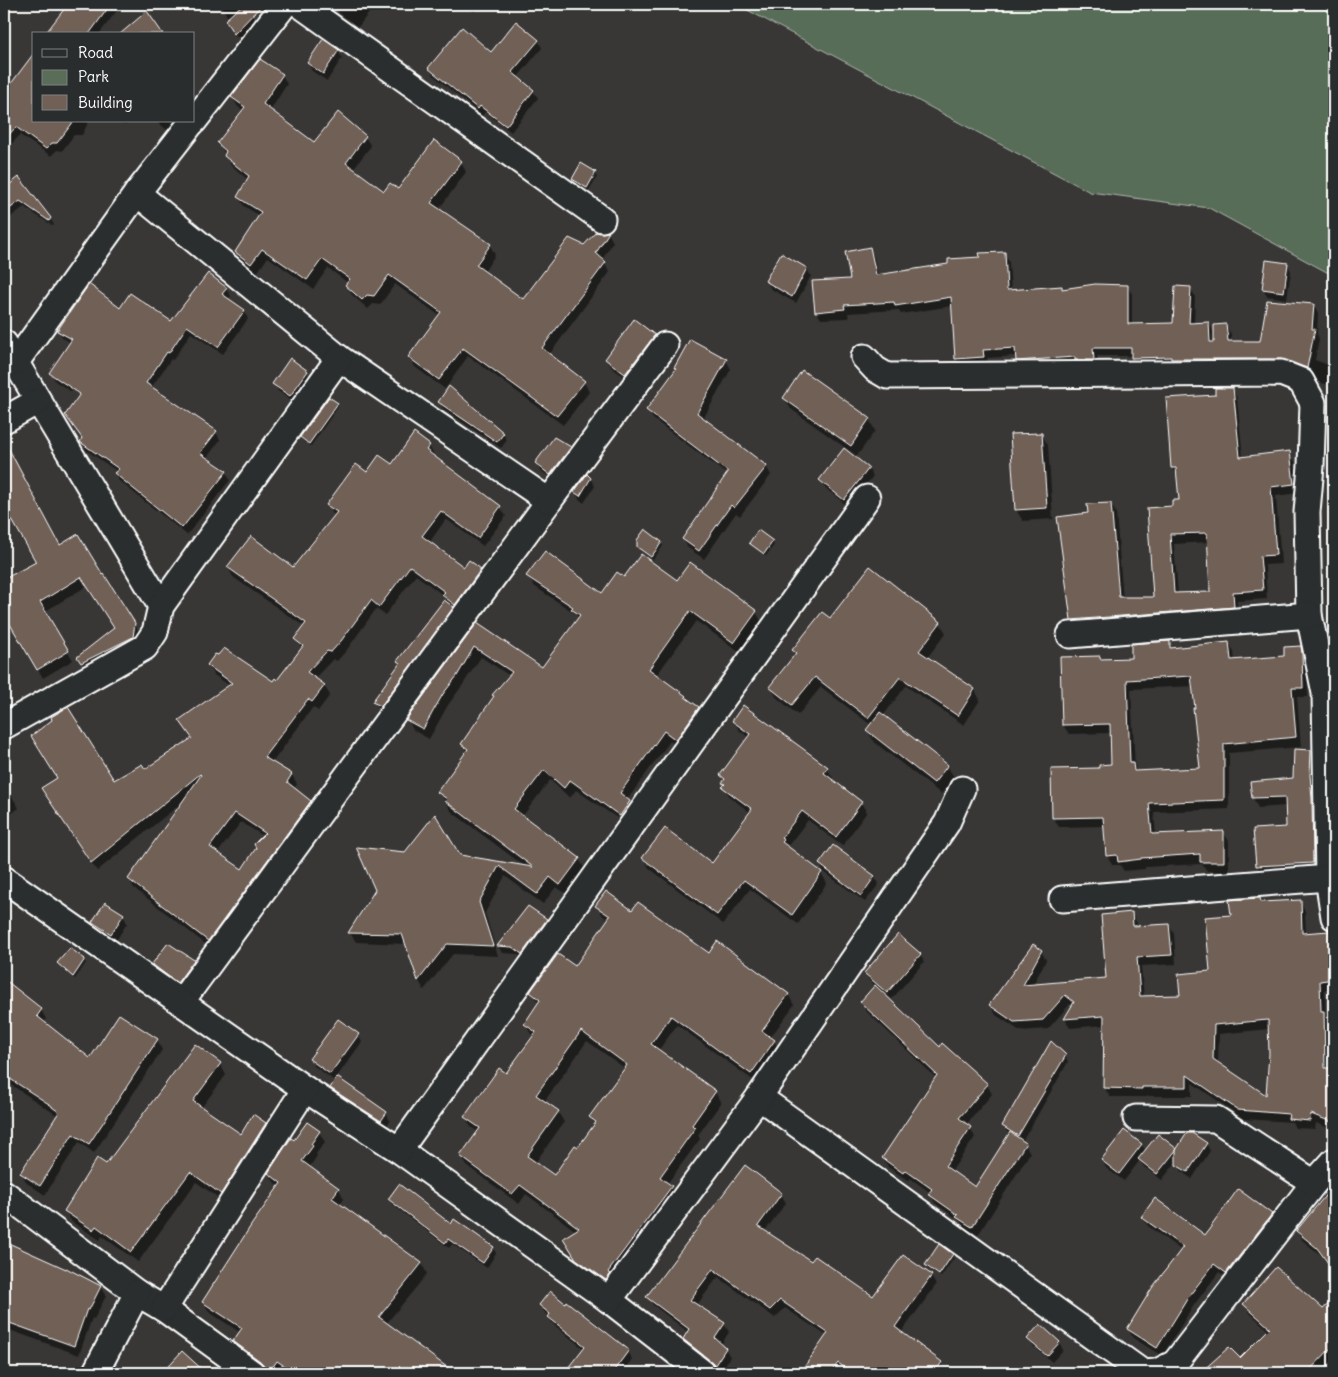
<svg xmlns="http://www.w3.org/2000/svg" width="1338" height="1377" viewBox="0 0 1338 1377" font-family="Delius,sans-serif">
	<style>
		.green { fill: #596d58; stroke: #acb6ac }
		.shadow { fill: #0007; fill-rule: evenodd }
		.building { fill: #706056; stroke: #fff; fill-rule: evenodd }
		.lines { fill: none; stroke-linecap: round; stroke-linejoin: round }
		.minor-casing { stroke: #fff; stroke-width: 29 }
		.minor { stroke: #2a2d2e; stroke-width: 25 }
	</style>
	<rect width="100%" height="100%" fill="#383736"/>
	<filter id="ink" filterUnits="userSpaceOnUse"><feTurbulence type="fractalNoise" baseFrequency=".02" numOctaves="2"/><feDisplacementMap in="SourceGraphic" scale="10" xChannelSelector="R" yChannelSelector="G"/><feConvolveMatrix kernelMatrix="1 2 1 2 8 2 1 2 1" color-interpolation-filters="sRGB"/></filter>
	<g filter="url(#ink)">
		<!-- green -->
		<path class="green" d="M736,4H1334V276L1209,208L1090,192Z"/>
		<!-- shadow -->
		<g class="shadow">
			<path d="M70,4H122L99,34H47Z"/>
			<path d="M221,4H245L257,23L243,37H237L231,28L228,18Z"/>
			<path d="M336,4H376L358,27L339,13L335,5Z"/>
			<path d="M464,4H481L474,12Z"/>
			<path d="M538,40L542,48L517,78L533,91L538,98L511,132L485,112L482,116L433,75L429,68L491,53Z"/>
			<path d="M338,51L342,58L327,81L312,71L308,63Z"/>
			<path d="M282,75L287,84L270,111L314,144L365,137L371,146L353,169L384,193L398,190L461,162L466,172L439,209L490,245L495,255L484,272L523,301L584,246L601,235L608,233L613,242L602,260L610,272L549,355L584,382L589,392L563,425L468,356L445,389L415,367L410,357L440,316L395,284L380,305L373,304L368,309L352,295L346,286L348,283L328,268L313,289L268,257L257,273L242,262L236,252L260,216L244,206L238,197L248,180L231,165L219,143L244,111L238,107L232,97Z"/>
			<path d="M4,81L10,86L34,121H89L82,135H74L62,151L57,150L51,156L20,135L4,152Z"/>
			<path d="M119,121H127L125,125Z"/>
			<path d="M156,121H184L173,135Z"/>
			<path d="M595,173L597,177L589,190L575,182L573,179Z"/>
			<path d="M19,179L50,218L54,225L53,226L24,207L4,222V190Z"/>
			<path d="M870,249L874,257L878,276L949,265L1004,253L1009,262L1011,291L1062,288L1063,290L1127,286L1132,294V325L1174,324L1190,288L1195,296L1194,324L1209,323L1215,335L1226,326L1231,334V343L1261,342L1314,305L1318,313L1317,334L1319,339L1315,360L1334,367V399L1330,391L1332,385L1320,383L1312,376L1137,366L1133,356H1097L1098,368L1022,369L1017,360V356L987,358L988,365L961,367L956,358L952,306L901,314L898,310L848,313L849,318L821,319L816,311L851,280Z"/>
			<path d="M1287,264L1291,271L1287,299L1267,296L1263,289Z"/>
			<path d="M807,269L811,276L796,303L771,289L766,281Z"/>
			<path d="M226,289L231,296L228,300L244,311L248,319L223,354L191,333L173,360L171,359L151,388L216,432L220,440L206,459L226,472L230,480L187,535L119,481L115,474L118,472L86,450L81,442L83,439L71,422L80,397L75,389L70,391L55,381L51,373L71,343L63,338L58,331L120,309L172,322Z"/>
			<path d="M654,336L658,343L630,381L611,367L607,359Z"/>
			<path d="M726,360L731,369L703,419L766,466L771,475L740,516L736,513L704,559L688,548L683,539L728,475L653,419L648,410Z"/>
			<path d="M307,371L311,379L295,403L278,391L274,384Z"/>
			<path d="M4,389L8,398L10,412L4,415Z"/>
			<path d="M1232,389L1237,398L1243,458L1289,453L1295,462L1298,493L1276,496L1281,564L1265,565L1267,599L1237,601L1238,616L1078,629L1072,620L1059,518L1089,514L1111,504L1116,513L1123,599L1155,598L1173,508L1180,501L1178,477L1172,467L1216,396ZM1209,542L1212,594H1178L1174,544Z"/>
			<path d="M784,398L869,419L875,431L857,456L791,409Z"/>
			<path d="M440,402L503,434L507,440L501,448L443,409Z"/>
			<path d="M337,403L338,407L311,446L303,441L301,438Z"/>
			<path d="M1334,429V445L1331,440Z"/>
			<path d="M1041,434L1048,445L1053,519L1023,521L1016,510Z"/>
			<path d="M554,439L570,448L575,455L555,481L541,471L536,463Z"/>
			<path d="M429,446L434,455L432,457L500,507L506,516L483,546L446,519L429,543L464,569L480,570L485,579L460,614L453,608L456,614L385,712L378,708L374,702L400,664L398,661L449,605L444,596L416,575L385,615L376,609L346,651L337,661L333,659L314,679L324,686L330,695L318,711L313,707L272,763L292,775L297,784L294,789L310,802L315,811L213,950L134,888L129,879L184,801L97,871L48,798L113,781L145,771L193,739L181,720L230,686L214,675L209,665L273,683L277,681L302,649L296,639L305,627L233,577L228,567L294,569L335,516L333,514L328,505L368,474L392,466ZM241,822L263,836L258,848L242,871L217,854Z"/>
			<path d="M10,453L60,546L103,577L134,624L140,633L138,646L87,671L79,657L115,628L87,586L44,612L73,660L43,678L10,623L4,626V581L37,563L4,504V457Z"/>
			<path d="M868,469L873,476L849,507L825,488L821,481Z"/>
			<path d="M590,478L595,486L584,503L579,499L575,492Z"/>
			<path d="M1334,532V541L1331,534Z"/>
			<path d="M661,542L663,546L653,560L640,550L638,546Z"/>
			<path d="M772,542L774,545L766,556L753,546L751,543Z"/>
			<path d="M528,576L602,595L624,578L677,582L756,612L762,622L740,652L696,621L656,676L698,708L704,718L682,749L670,741L627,800L635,812L626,825L619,820L630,804H627L617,818L576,790L570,798L550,780L522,817L579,859L585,869L567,894L556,887L543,904L505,876L485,913L498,956L453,954L424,990L419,981L406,944L356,942L350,933L405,853L459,856L527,868L452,812L439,792L467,752L462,744L510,676L481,657L462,686L448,705L429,739L413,730L408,720L477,625L542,669L579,620L576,614L534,586Z"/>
			<path d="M830,619L940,623L946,633L927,658L975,690L980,700L964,725L906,686L883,716L947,766L954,777L941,794L874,742L867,730L871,725L821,687L798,715L776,697L771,687L797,655L794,650Z"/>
			<path d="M1169,642L1173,649L1229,643L1234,652L1235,661L1285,657L1300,648L1306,657L1307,664L1308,697H1297L1301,747L1229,753V809L1154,812L1156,836L1223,832L1229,841V872L1207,871L1202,864L1145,867V869L1124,871L1120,865H1113L1107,856L1105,826L1059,827L1053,818L1101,769L1113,765L1111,733L1069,734L1063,725L1100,660L1133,659ZM1194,686L1202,769L1137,772L1135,768L1131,689Z"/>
			<path d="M733,721L827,768L833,778L831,780L861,803L867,812L842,846L808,820L787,847L821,873L827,883L798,924L750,889L723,924L649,868L644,859L712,864L751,813L730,797L724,787L725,786L723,783L725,781L721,775L749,738L739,730Z"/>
			<path d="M1311,751L1316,761L1318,872L1263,875L1257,866L1288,829L1287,806L1258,808L1253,798L1252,783L1294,780Z"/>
			<path d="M4,784L19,808L4,819Z"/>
			<path d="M834,846L874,877L879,884L865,902L824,872L820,865Z"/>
			<path d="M1260,899L1262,903L1300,901L1305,911L1306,934L1329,932L1334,941V989L1325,990V1015L1329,1022L1330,1069H1334V1130L1316,1123L1315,1129L1295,1128L1292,1122L1244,1119L1192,1083V1096H1147V1097H1110L1104,1087L1105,1025L1070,1028L1065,1019L1073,1006L1070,1004L1048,1029L1020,1031L996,1015L990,1005L1041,951L1046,960L1033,985L1108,980L1132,914L1137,923V927L1169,925L1174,934L1176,964L1141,966L1144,997H1181L1212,972L1232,916ZM1269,1029L1270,1055L1267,1097L1218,1064L1219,1034Z"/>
			<path d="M597,906L632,912L709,955L788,994L794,1005L770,1038L774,1041L780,1051L757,1083L677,1025L658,1051L715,1092L721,1103L698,1135L700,1139L667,1184L671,1187L677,1197L612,1289L583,1269L570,1248L576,1231L526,1194L519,1204L467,1166L461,1156L478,1132L471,1127L465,1117L507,1075L534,1036L531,1034L525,1024L539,1004L531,992L575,968L609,920L603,916ZM587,1041L626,1069L591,1117L595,1125L578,1148L554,1177L535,1163L564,1122L558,1112L544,1102Z"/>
			<path d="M123,915L127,923L116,941L98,929L94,922Z"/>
			<path d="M546,920L550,928L526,961L517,954L502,953L498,946Z"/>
			<path d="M920,954L924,962L892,999L883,992L881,993L940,1048L942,1045L987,1085L992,1094L966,1125L970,1128L975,1137L951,1172L975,1189L1010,1134L1007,1132L1003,1126L1065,1055L1068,1062L1022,1142L1025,1144L1030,1153L978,1235L963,1226L960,1221L935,1203L930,1194L931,1193L910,1178L909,1181L888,1167L883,1158L936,1078L866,1011L861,1002L876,986L869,980L865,973Z"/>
			<path d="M84,960L86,963L75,979L61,966Z"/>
			<path d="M193,961L197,968L182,989L157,972L153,965Z"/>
			<path d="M4,981L41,1010L46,1019L44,1023L90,1060L157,1040L162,1050L94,1153L79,1142L45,1195L27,1183L21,1173L58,1116L10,1084L4,1093Z"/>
			<path d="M358,1035L362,1042L336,1078L386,1113L390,1121L385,1128L335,1095L331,1088L336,1082L314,1066L310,1059Z"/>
			<path d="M220,1064L226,1075L201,1108L241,1136L265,1124L272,1134L227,1204L196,1182L138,1262L102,1236L100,1240L72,1222L65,1211L107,1166Z"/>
			<path d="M308,1124L319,1132L325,1142L316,1154L317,1156L309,1168L339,1189L344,1199L340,1205L422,1264L427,1274L386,1324L455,1373H287L283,1370L280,1373H269L240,1351L234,1341L241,1333L209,1312L203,1302L280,1187L275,1183L269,1174Z"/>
			<path d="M1124,1132L1142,1145L1146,1152L1176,1149L1177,1151L1206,1143L1210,1151L1192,1179L1182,1172L1178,1164V1160L1162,1180L1144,1167L1140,1160L1124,1181L1106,1168L1102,1160Z"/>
			<path d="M4,1162L7,1167L4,1173Z"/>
			<path d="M745,1167L781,1194L786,1203L765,1231L812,1262L874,1298L931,1276L936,1285L901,1333L941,1363L945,1370L949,1373H804L803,1372L827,1336L785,1308L775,1318L718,1277L696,1306L724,1324L729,1332L721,1345L725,1348L730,1357L720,1373L689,1348L684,1339L688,1332L653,1305L648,1297Z"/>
			<path d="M1334,1187V1271L1323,1257L1302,1240L1297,1232Z"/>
			<path d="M389,1199L451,1225L493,1248L496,1253L487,1268L452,1244L449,1248L393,1205Z"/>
			<path d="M1271,1215L1276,1224L1232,1281L1219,1272L1194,1305L1162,1356L1133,1338L1128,1329L1182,1251L1148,1226L1142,1217L1205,1237Z"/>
			<path d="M8,1244L100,1287L106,1296L94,1319L92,1318L79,1355L4,1328V1254Z"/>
			<path d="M952,1255L954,1258L941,1277L928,1269L926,1265Z"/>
			<path d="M1334,1300V1358L1320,1373H1201L1203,1370L1204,1371L1240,1360L1269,1331L1250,1313L1245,1304L1323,1311Z"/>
			<path d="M540,1306L628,1351L632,1359L622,1373H565L584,1349L554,1325Z"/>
			<path d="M1029,1339L1059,1342L1063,1350L1052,1362L1033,1346Z"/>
		</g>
		<!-- building -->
		<g class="building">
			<path d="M68,4H111L89,34H45Z"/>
			<path d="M243,4H263L234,34L225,20Z"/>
			<path d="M147,11L163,34H120Z"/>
			<path d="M516,21L539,40L512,72L534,90L506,126L480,106L478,109L428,68L462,27L491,52Z"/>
			<path d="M323,39L339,50L323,74L307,63Z"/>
			<path d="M34,53V121H74L57,143H52L46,149L16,127L4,140V93Z"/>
			<path d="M260,59L283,74L263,104L314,142L338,112L366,136L346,163L384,191L390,183L398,189L434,140L462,161L431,203L491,244L476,265L523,299L569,238L584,245L596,232L601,233L609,232L596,253L606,262L542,348L585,381L557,416L463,348L439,380L408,357L441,312L389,275L374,296L367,295L362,300L345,285L350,279L322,259L307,280L262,249L251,264L235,252L261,212L237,197L249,176L224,156L226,151L217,143L245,107L231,97Z"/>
			<path d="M581,163L596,172L587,188L572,179Z"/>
			<path d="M19,177L51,218L49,221L20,201L4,213V189Z"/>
			<path d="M870,247L876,275L948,264V259L980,257L979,253L1005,252L1007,290L1062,286V289L1095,284L1128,285V324L1173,323L1175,286L1191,287L1189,323L1209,322L1210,342H1214V325L1226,324L1228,341H1260L1267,300L1314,304L1312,329H1315L1307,368L1281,359H1171V357L1131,358V348H1093L1094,360H1075V357L1016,361L1015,348L983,350L984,357L955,359L951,297L895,306L894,302L844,305L845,309L815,312L812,281L850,279L845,252Z"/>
			<path d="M781,253L807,268L792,297L765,281Z"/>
			<path d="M1266,260L1288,263L1284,292L1262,289Z"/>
			<path d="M208,273L227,288L222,294L245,310L218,347L187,326L169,353L167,352L146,383L217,431L200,453L227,471L182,528L114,473L119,469L80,442L82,438L65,415L80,394L49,373L72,339L57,331L89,284L120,308L130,293L171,321Z"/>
			<path d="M634,319L655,335L625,374L605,359Z"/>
			<path d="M690,339L727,359L697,413L767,466L734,508L731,505L699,551L682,539L728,472L646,410L676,369L674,368Z"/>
			<path d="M290,358L308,371L290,396L272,384Z"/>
			<path d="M802,370L870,418L851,446L783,398Z"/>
			<path d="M449,386L504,433L497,442L438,402Z"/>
			<path d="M1215,388H1233L1240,457L1290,451L1294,484L1271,487L1276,555L1260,556L1263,590L1233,592L1234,607L1071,620L1057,517L1088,513L1087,504L1111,503L1119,597H1153L1147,508L1172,506V500H1179L1176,468H1171L1166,398L1215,395ZM1207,533L1210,592L1174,593L1170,534Z"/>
			<path d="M329,397L338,403L309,444L300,437Z"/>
			<path d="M414,433L430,445L426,450L501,506L478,538L441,511L422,536L464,567L469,560L481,569L455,605L442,595L445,592L410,566L379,607L371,600L341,641L331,652L327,651L307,672L325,685L312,702L308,699L264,757L292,774L287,782L311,801L208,941L128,879L201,775L200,774L91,863L41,788L57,778L31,736L52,720L51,717L68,707L114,780L142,764L145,769L192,738L179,720L232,683L207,665L215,654L218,655L224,648L273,681L275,678L277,680L303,646L294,639L306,623L227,567L251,536L293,567L337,512L326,505L356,464L367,472L379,455L392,464ZM235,813L265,833L254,844L256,848L242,869L210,847Z"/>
			<path d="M1042,433L1047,508L1015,510L1010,434Z"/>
			<path d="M554,437L571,447L550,475L535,463Z"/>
			<path d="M4,440L60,545L78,534L103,575L104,574L135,623L133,637L81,663L77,657L114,628L81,577L40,602L69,651L37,670L4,614V579L36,562L4,506Z"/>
			<path d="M844,448L869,468L844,500L819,480Z"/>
			<path d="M587,474L591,478L580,496L574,492Z"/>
			<path d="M645,529L662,542L651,557L637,547V540Z"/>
			<path d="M758,530L773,541L764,554L749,543Z"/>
			<path d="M545,551L602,593L617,572L624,577L641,554L677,580L690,562L757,611L734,643L690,611L649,669L686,696L685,697L699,707L676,740L664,731L620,793L630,801L620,816L570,780L564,788L544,770L514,809L580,858L560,885L550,877L537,894L499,866L479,902L493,946L447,944L418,981L402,934L348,933L375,890L356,847L405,852L435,814L460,855L533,867L445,801L447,799L437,792L468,749L461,744L494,696L492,695L512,672L474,647L457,676L443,694L423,729L406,720L477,623L542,667L580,615L571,609L573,607L526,576Z"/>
			<path d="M870,566L941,622L919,651L975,689L958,716L900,677L868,718L815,677L792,705L769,687L796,653L792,650L822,612L830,618Z"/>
			<path d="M444,600L454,607L381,706L372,702L400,663L397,661Z"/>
			<path d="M1170,641V648L1229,642L1231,660L1284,656V647L1301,646L1302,653L1303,688H1292L1296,737L1224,744V800L1149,803L1152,834L1224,831V862H1200V854L1141,858V859L1118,862L1117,855L1106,856L1103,817L1052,818L1051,769L1099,768V765L1111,764L1110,724L1062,725L1060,657L1100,656V659L1131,658V644ZM1191,676L1195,708H1193L1200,768L1134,771L1133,763H1130L1127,680Z"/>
			<path d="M743,705L828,767L824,773L862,802L836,837L802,811L781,838L784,840L782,842L822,872L792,915L744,880L717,915L642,858L665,828L712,863L752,809L722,787L725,784L722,783L725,779L720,775L750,734L732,721Z"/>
			<path d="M880,712L948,765L934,783L866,730Z"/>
			<path d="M1294,749L1311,750L1310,775L1312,799L1313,863L1256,866L1253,829L1286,827L1285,797L1252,798L1250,782L1293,778Z"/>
			<path d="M833,845L875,876L861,896L819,864Z"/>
			<path d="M606,891L632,910L638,902L709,953L717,941L789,994L762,1031L775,1040L751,1074L671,1016L651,1044L716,1091L692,1125L695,1128L660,1177L672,1186L608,1272L611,1274L606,1280L576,1259L563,1238L579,1228L520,1185L512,1194L460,1156L480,1128L464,1117L499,1068L506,1073L536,1032L524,1024L540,1000L530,992L558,954L575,966L610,916L595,906ZM581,1031L627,1065L589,1117L596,1122L578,1147L575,1145L554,1175L527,1156L559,1111L536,1095Z"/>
			<path d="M1260,898L1261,902L1301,900L1302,933L1330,931L1334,979L1320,981L1321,1011H1324L1325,1068H1334V1123L1311,1114L1310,1121L1288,1119L1289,1114L1238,1110L1187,1075V1087H1142V1089L1103,1088L1104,1016L1064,1019L1074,1002L1065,995L1043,1020L1014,1022L989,1005L1033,944L1042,950L1023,985L1106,978L1101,915L1132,912L1133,926L1169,924L1172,955L1137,957L1140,996L1180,995L1178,974L1210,971L1205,917L1231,915L1229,900ZM1268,1020L1269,1054L1266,1095L1213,1059L1214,1025Z"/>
			<path d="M105,902L124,914L111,934L92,922Z"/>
			<path d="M528,906L547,919L522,954L512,947L497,946Z"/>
			<path d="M898,934L921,954L887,993L864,973Z"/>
			<path d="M168,943L194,960L177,983L152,964Z"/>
			<path d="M70,948L85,959L73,977L57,963Z"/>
			<path d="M4,979L42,1009L37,1016L90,1058L119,1014L158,1039L89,1144L73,1134L40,1186L20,1173L59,1112L52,1107V1106L4,1075Z"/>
			<path d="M875,985L940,1047L942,1043L988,1084L959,1118L971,1127L945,1166L975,1187L1010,1132L1026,1143L972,1227L956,1217L958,1215L928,1194L932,1189L905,1170L903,1173L882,1158L937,1075L860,1002Z"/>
			<path d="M338,1019L359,1034L330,1074L309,1059Z"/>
			<path d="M1051,1041L1066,1055L1018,1136L1002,1126Z"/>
			<path d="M195,1044L221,1063L193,1101L241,1134L253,1114L266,1123L221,1194L190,1172L131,1252L96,1226L93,1230L64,1211L97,1158L106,1164Z"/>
			<path d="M337,1077L387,1112L381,1121L330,1088Z"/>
			<path d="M307,1122L320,1131L311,1144L313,1146L302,1161L339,1188L332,1198L422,1263L379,1317L455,1373H295L277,1361L269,1372L260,1361L233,1341L242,1328L202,1302L252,1224L281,1183L268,1173L291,1138L294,1140Z"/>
			<path d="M1124,1130L1142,1144L1119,1174L1101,1160Z"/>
			<path d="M1187,1133H1192L1207,1143L1188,1172L1176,1165V1150Z"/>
			<path d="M1158,1134L1177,1149L1157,1174L1138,1159Z"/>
			<path d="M745,1165L782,1193L758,1226L811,1261L815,1256L873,1296L903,1255L932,1275L895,1327L942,1362L934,1373H852L838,1363L830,1373H800L828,1333L780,1300L770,1310L713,1269L690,1300L725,1323L715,1338L726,1348L715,1365L712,1362L683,1339L689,1329L646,1297Z"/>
			<path d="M399,1184L451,1224L454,1219L494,1247L483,1263L448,1239L445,1243L388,1199Z"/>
			<path d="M1334,1185V1271L1317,1248L1296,1231Z"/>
			<path d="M1238,1189L1272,1214L1226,1273L1214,1264L1189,1296L1157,1348L1127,1329L1152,1288L1183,1247L1141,1217L1155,1198L1205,1235Z"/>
			<path d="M4,1241L66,1269V1268L101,1286L89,1310L87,1309L74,1346L4,1321Z"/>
			<path d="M939,1244L953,1254L939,1275L925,1265Z"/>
			<path d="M1276,1267L1323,1309L1334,1299V1345L1307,1373H1200L1229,1347L1240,1358L1270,1328L1243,1304Z"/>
			<path d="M550,1291L565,1303L566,1301L629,1350L612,1373H564L585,1346L548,1317L550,1314L539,1305Z"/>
			<path d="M1040,1324L1060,1342L1047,1356L1027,1339Z"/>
			<path d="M182,1351L206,1373H162Z"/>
		</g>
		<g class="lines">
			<defs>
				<g id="minor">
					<path d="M299,4L602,219"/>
					<path d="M194,121L285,4"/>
					<path d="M137,193L339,358L549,501L181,1002"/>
					<path d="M4,343L161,606"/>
					<path d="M864,357L875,369L887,376L1281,373L1301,381L1313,403L1311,466L1307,512L1309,615L1325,693L1328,878L1334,917"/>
					<path d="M16,362L137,193L193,121"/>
					<path d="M4,420L38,401"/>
					<path d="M549,501L665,345"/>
					<path d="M1070,635L1309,615"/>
					<path d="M4,726L145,647L155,632L161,606L339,358"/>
					<path d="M4,879L305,1089L399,1150L609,1300L703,1373"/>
					<path d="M1062,899L1328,878"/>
					<path d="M759,1097L1143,1373L1157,1372L1175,1363L1314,1183L1334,1161"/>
					<path d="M1136,1118L1216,1119L1314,1183"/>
					<path d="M399,1150L867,498"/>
					<path d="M4,1193L137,1293L164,1309L252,1373"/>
					<path d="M609,1300L759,1097L947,823L962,789"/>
					<path d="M164,1309L305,1089"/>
					<path d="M95,1373L137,1293"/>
				</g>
			</defs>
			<!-- minor casing -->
			<use href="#minor" class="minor-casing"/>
			<!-- minor -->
			<use href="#minor" class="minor"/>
		</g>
	</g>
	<!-- margin -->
	<rect width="1338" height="1377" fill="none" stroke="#2a2d2e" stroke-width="20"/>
	<rect x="10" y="10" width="1318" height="1357" fill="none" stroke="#fff" stroke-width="2" filter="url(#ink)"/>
	<!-- legend -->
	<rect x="32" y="32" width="162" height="90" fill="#2a2d2e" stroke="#7f8182"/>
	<rect x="42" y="49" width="25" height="8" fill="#2a2d2e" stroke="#7f8182"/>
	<text x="78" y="58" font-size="15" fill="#ffffff">Road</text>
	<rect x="42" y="70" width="25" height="15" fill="#596d58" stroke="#7f8182"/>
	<text x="78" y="82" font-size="15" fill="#ffffff">Park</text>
	<rect x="42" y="95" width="25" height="15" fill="#706056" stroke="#7f8182"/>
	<text x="78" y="108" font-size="15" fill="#ffffff">Building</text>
</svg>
